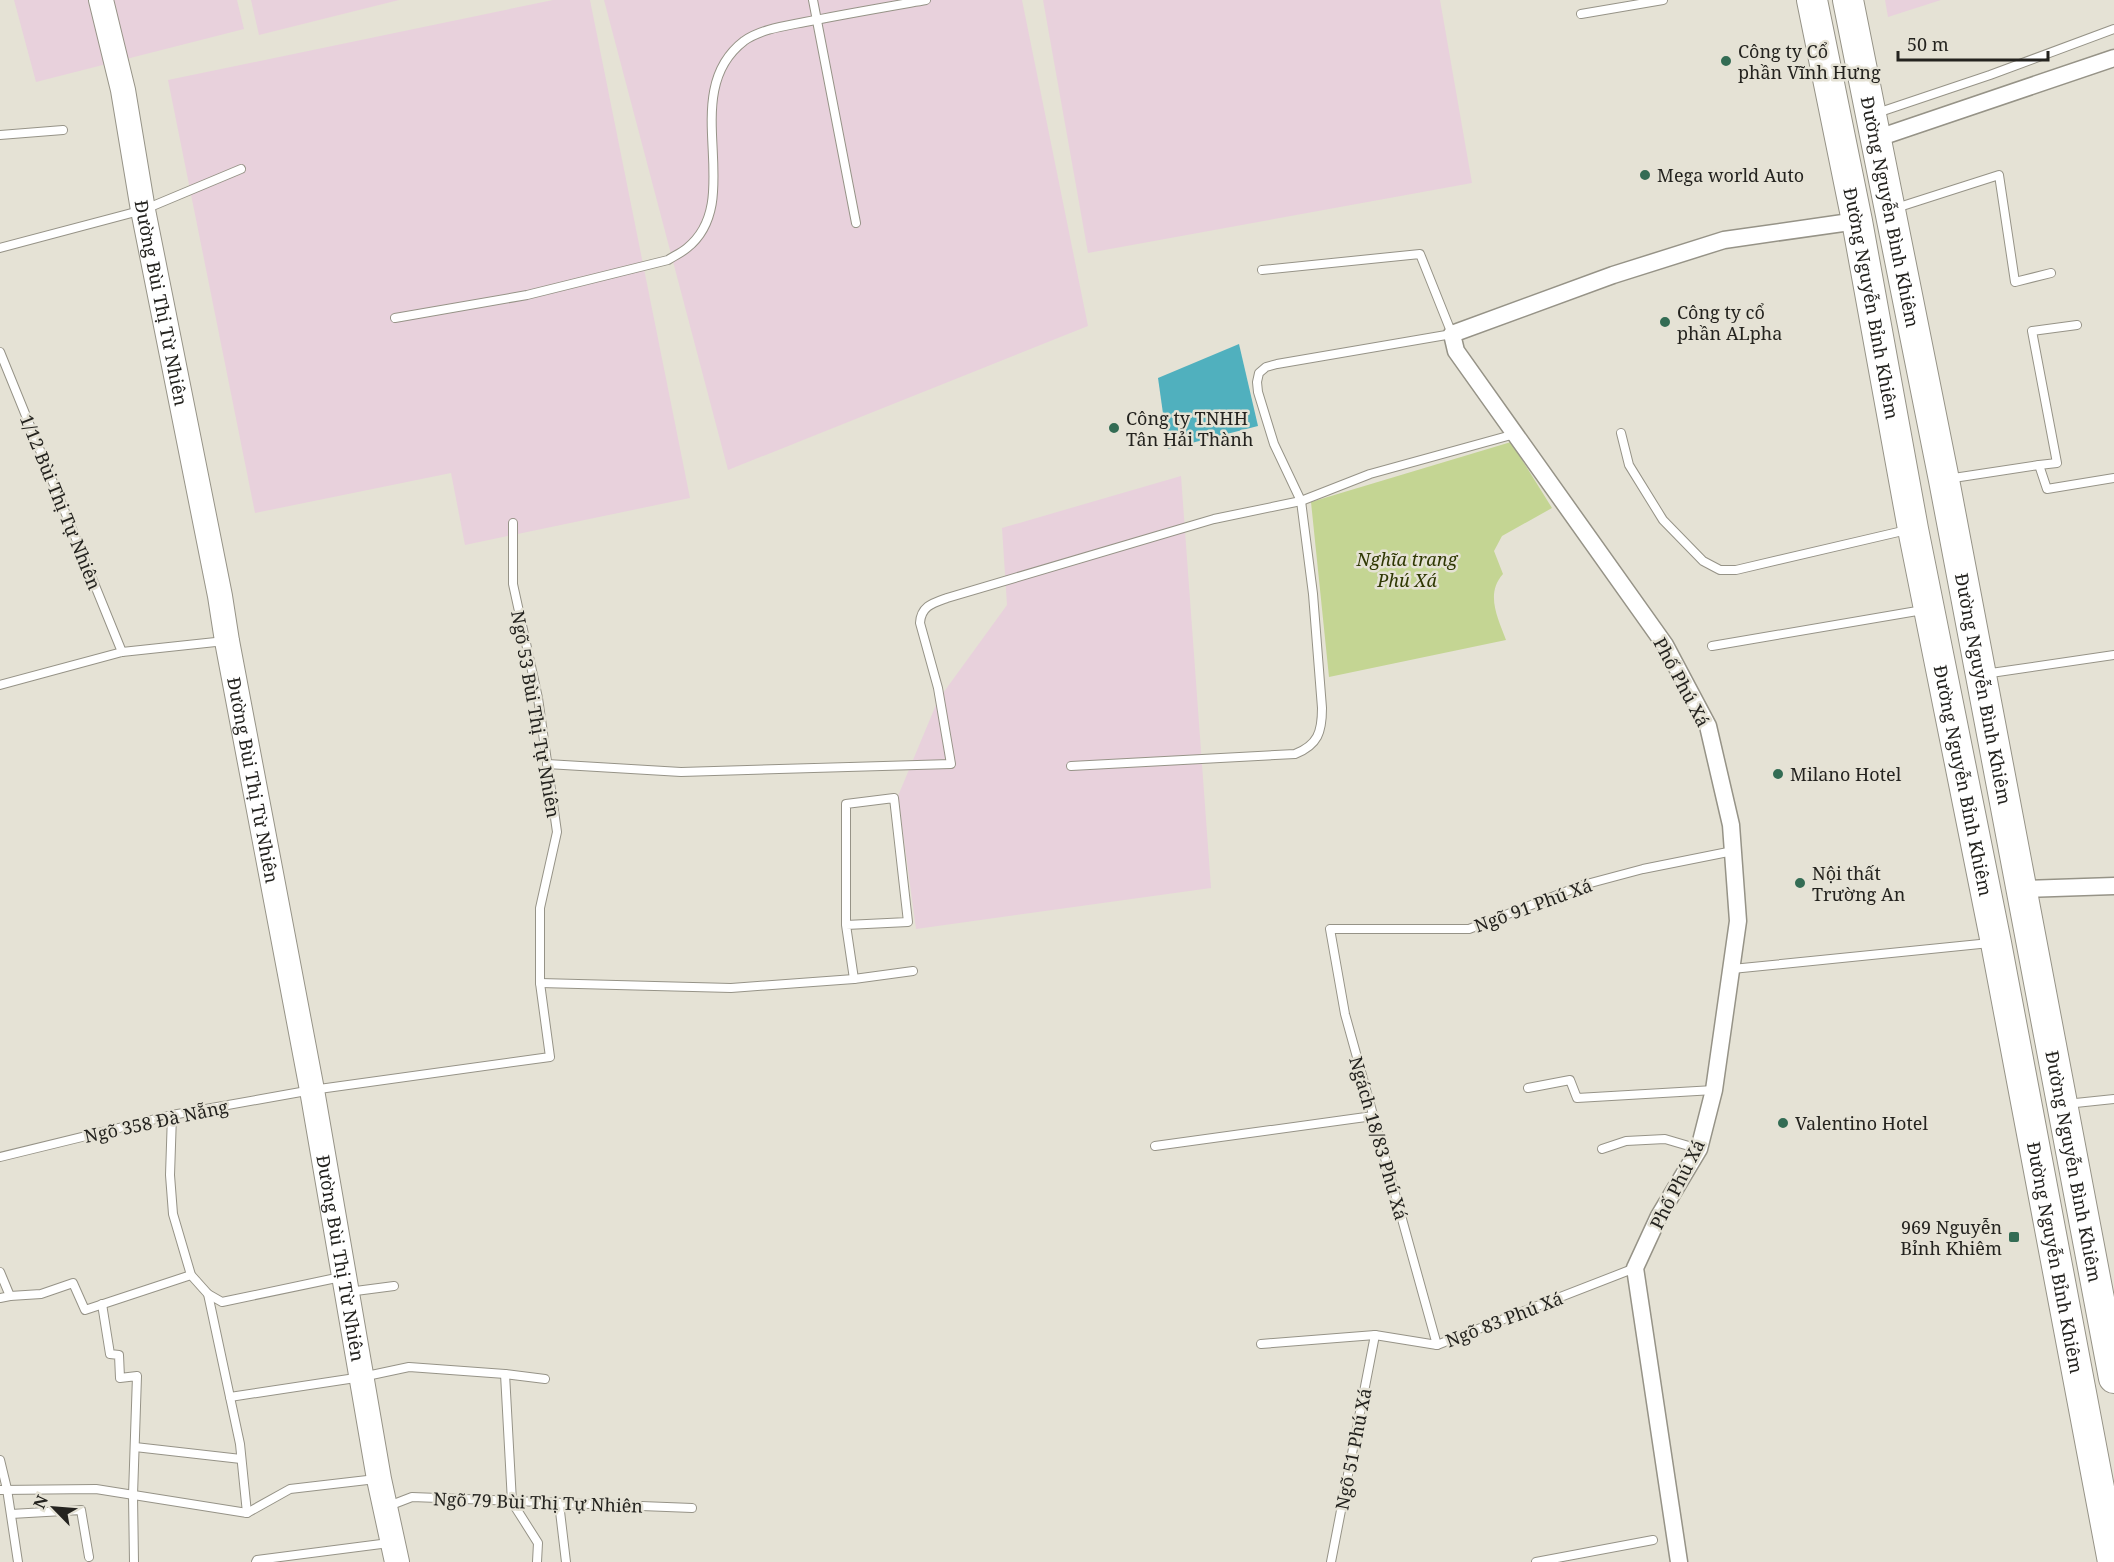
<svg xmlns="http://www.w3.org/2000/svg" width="2114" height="1562" viewBox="0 0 2114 1562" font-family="'Noto Serif',serif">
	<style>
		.industrial { fill: #e8d1dc }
		.green { fill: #c4d593 }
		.water { fill: #50b0be }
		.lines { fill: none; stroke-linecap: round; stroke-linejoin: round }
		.lane-casing { stroke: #969387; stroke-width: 10 }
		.street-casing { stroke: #969387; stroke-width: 19 }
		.secondary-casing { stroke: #969387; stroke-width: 26 }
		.highway-casing { stroke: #969387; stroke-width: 32 }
		.lane { stroke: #fff; stroke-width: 8 }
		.street { stroke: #fff; stroke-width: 16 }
		.secondary { stroke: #fff; stroke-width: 24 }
		.highway { stroke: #fff; stroke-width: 30 }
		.poi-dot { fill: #336c54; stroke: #e5e2d5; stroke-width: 2 }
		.labels { text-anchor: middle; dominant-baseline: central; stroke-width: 5; stroke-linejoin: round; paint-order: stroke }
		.poi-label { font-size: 18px; fill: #24231f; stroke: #e5e2d5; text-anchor: start }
		.street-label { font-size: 18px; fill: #24231f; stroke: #e5e2d5 }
		.park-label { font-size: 18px; font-style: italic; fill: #2f3803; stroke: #e5e2d5 }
	</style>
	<rect width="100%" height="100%" fill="#e5e2d5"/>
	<!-- industrial -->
	<g class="industrial">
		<path d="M14,0H237L244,29L36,82Z"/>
		<path d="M251,0H399L259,35Z"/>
		<path d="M553,0H590L690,498L465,545L451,473L255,513L168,80Z"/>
		<path d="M604,0H1022L1088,326L728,470Z"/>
		<path d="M1043,0H1440L1472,183L1088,253Z"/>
		<path d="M1885,0H1941L1888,17Z"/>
		<path d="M1181,476L1211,888L916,929L898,796L938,700L1007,605L1002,528Z"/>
	</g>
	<!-- green -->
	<path class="green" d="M1511,442L1552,508L1502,536L1494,551L1503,574C1485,594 1498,618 1506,640L1329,677L1311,502Z"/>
	<!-- water -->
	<path class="water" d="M1239,344L1258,426L1168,449L1158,378Z"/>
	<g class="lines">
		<defs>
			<g id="lane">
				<path d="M813,0L856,223"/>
				<path d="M1581,14L1663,0"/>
				<path d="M1877,113L1990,75L2114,29"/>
				<path d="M0,135L63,130"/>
				<path d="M1896,208L1999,175L2015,282L2051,273"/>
				<path d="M0,248L143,210L241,169"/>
				<path d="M395,318L527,295L668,260C674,256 681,253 687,248C748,199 675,94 744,41C761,29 785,26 805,22C845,14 886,7 926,0"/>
				<path d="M0,352L122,652"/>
				<path d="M1621,433L1629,465L1663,520L1703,561L1720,570H1736L1907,530"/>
				<path d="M2039,465L2057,463L2032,331L2077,325"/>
				<path d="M1947,479L2039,465L2047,489L2114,478"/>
				<path d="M1712,646L1923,610"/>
				<path d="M1984,674L2114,655"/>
				<path d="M0,685L122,652L225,641"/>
				<path d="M547,764L681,772L951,764L938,688L920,623C921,606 933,603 947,598L1214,519L1301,501L1370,474L1515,434"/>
				<path d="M1071,766L1295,754C1318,745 1322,732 1322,708L1313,594L1301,501L1274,444L1258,392L1257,382L1259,373L1266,367L1277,364L1452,334L1420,254L1262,270"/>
				<path d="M846,925L908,922L894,798L846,804V925L854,979"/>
				<path d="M1732,969L1990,943"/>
				<path d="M540,983L731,988L854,979L913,971"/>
				<path d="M1528,1088L1570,1080L1577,1098L1714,1090"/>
				<path d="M2066,1104L2114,1099"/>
				<path d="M172,1115L170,1175L173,1214L191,1275L208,1294L240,1444L247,1513"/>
				<path d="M1155,1146L1373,1116"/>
				<path d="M1602,1149L1626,1141L1665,1139L1699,1149"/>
				<path d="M0,1157L172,1115L312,1090L550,1057L540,983V908L557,832L538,698L513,584V523"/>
				<path d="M0,1272L10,1296L0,1298"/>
				<path d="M348,1292L394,1286"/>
				<path d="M208,1294L222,1302L341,1277"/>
				<path d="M10,1296L41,1294L73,1283L85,1310L191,1275"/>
				<path d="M102,1304L110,1354L119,1355L120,1378L137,1376L133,1495L134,1562"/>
				<path d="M1261,1344L1375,1335L1437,1345L1635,1268"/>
				<path d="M1437,1345L1345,1014L1330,929H1469L1583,885L1643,869L1733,851"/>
				<path d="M505,1374L512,1502L538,1543L537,1562"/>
				<path d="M230,1397L362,1377L409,1367L505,1374L545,1379"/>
				<path d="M135,1447L241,1459"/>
				<path d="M0,1460L7,1489L18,1562"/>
				<path d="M0,1490L96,1489L247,1513L290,1489L376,1479"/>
				<path d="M559,1503L566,1562"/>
				<path d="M386,1507L412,1497L692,1508"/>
				<path d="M11,1514L81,1510L89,1557"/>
				<path d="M256,1562L257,1560L389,1543"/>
				<path d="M1331,1562L1375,1335"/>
				<path d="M1536,1562L1653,1540"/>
			</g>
			<g id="street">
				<path d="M1875,139L2114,58"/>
				<path d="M2022,889L2114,886"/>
				<path d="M1679,1562L1635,1268L1659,1216L1699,1149L1714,1090L1738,921L1731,825L1708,726L1665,645L1456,351L1452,334L1613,275L1724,240L1857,221"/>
			</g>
			<g id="secondary">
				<path id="s1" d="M101,0L123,90L143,210L220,596L227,641L312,1090L379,1479L397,1562"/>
			</g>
			<g id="highway">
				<path id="s2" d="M1812,0L1857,221L1913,529L1996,943L2113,1562"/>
				<path id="s3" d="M1848,0L1944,480L2114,1378"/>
			</g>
		</defs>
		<!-- lane casing -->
		<use href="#lane" class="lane-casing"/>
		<!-- street casing -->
		<use href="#street" class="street-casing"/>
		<!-- secondary casing -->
		<use href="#secondary" class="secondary-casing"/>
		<!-- highway casing -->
		<use href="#highway" class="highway-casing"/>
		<!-- lane -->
		<use href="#lane" class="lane"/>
		<!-- street -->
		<use href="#street" class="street"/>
		<!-- secondary -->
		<use href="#secondary" class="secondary"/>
		<!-- highway -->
		<use href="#highway" class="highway"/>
	</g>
	<!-- markers -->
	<g class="poi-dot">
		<circle cx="1726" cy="61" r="6"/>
		<circle cx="1645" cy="175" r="6"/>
		<circle cx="1665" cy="322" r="6"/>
		<circle cx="1114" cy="428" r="6"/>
		<circle cx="1778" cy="774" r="6"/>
		<circle cx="1800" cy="883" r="6"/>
		<circle cx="1783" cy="1123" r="6"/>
		<rect x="2008" y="1231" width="12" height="12" rx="3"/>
	</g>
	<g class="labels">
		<!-- poi labels -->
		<g class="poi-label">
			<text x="1738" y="51">Công ty Cổ<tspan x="1738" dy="21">phần Vĩnh Hưng</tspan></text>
			<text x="1657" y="175">Mega world Auto</text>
			<text x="1677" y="312">Công ty cổ<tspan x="1677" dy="21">phần ALpha</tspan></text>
			<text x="1126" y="418">Công ty TNHH<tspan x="1126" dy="21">Tân Hải Thành</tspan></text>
			<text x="1790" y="774">Milano Hotel</text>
			<text x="1812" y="873">Nội thất<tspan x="1812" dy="21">Trường An</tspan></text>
			<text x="1795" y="1123">Valentino Hotel</text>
			<text x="2002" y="1227" text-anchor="end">969 Nguyễn<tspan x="2002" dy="21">Bỉnh Khiêm</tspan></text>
		</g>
		<!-- street labels -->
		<g class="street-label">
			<text stroke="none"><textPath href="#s3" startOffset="216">Đường Nguyễn Bình Khiêm</textPath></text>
			<text stroke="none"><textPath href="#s1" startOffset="309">Đường Bùi Thị Từ Nhiên</textPath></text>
			<text stroke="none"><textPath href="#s2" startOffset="309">Đường Nguyễn Bỉnh Khiêm</textPath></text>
			<text transform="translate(61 502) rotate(68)">1/12 Bùi Thị Tự Nhiên</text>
			<text transform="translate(1682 682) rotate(62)">Phố Phú Xá</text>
			<text stroke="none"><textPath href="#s3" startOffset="702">Đường Nguyễn Bình Khiêm</textPath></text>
			<text transform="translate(536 714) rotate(80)">Ngõ 53 Bùi Thị Tự Nhiên</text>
			<text stroke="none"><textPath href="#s1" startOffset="795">Đường Bùi Thị Từ Nhiên</textPath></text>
			<text stroke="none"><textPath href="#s2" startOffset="795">Đường Nguyễn Bỉnh Khiêm</textPath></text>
			<text transform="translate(1533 905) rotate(-20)">Ngõ 91 Phú Xá</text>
			<text transform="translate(156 1121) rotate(-12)">Ngõ 358 Đà Nẵng</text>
			<text transform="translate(1379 1138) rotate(74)">Ngách 18/83 Phú Xá</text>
			<text stroke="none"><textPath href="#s3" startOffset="1188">Đường Nguyễn Bình Khiêm</textPath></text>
			<text transform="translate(1677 1184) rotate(-63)">Phố Phú Xá</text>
			<text stroke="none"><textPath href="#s1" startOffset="1281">Đường Bùi Thị Từ Nhiên</textPath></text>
			<text stroke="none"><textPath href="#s2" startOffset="1281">Đường Nguyễn Bỉnh Khiêm</textPath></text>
			<text transform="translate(1504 1319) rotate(-21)">Ngõ 83 Phú Xá</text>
			<text transform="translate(1353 1449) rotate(-79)">Ngõ 51 Phú Xá</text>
			<text transform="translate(538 1502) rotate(2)">Ngõ 79 Bùi Thị Tự Nhiên</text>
		</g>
		<!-- park labels -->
		<g class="park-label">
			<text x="1407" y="559">Nghĩa trang<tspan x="1407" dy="21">Phú Xá</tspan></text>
		</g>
	</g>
	<!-- north arrow -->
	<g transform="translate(54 1508) rotate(295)" stroke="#e5e2d5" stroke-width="4.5" paint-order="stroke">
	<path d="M0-4.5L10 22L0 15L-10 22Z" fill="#24231f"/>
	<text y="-9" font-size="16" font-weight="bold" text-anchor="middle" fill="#24231f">N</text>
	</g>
	<!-- scale -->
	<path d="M1898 51v9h150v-9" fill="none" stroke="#24231f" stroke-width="3"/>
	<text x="1907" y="51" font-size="18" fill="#24231f" stroke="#e5e2d5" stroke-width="4.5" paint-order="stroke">50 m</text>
</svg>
